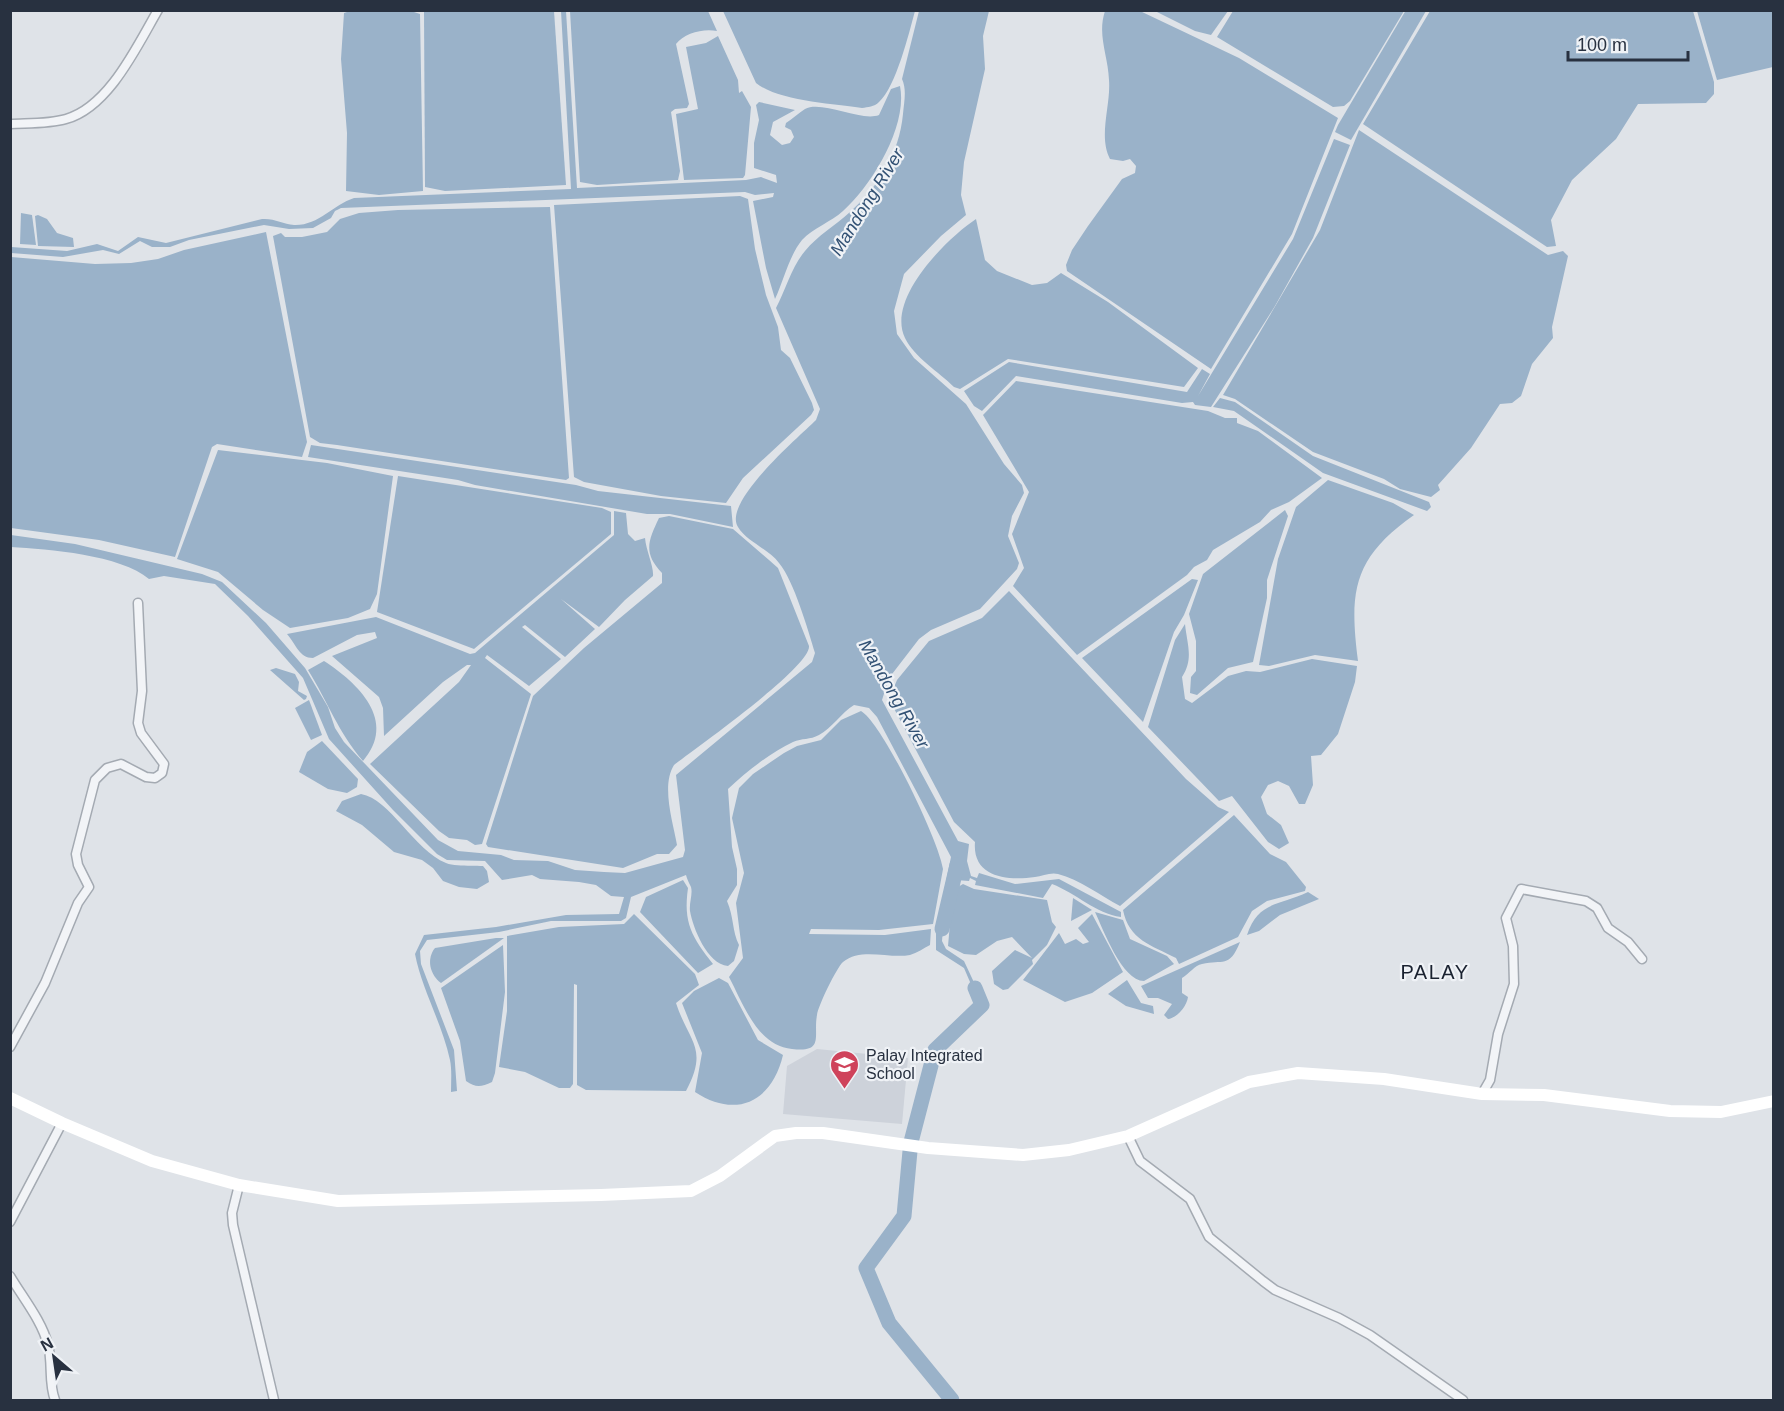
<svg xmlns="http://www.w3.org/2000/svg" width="1784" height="1411" viewBox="0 0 1784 1411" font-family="Arial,sans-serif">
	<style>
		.built { fill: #cdd2da }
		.water { fill: #9ab2c9 }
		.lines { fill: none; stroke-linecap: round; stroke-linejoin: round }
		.river { stroke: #9ab2c9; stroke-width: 15 }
		.street-casing { stroke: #a4aab2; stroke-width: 11 }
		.street { stroke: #f2f4f7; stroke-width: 8 }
		.secondary { stroke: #fff; stroke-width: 12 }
		.labels { text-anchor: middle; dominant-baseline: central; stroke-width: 4.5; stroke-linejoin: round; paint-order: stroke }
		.poi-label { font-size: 16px; fill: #283140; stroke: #eff2f6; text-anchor: start }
		.water-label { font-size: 18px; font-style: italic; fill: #325174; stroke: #eff2f6 }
		.quarter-label { font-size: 20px; letter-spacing: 1.5px; fill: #1a2230; stroke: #eff2f6 }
	</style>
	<rect width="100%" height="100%" fill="#dfe3e8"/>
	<!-- built -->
	<path class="built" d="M817,1049L908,1058L902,1124L783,1114L787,1066Z"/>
	<!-- water -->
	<g class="water">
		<path d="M353,10L411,11L420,14L423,191L379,195L346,191L347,133L341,59L344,13Z"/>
		<path d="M1406,10L1426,11L1351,140L1335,132L1338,125Z"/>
		<path d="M424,11H554L566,185L445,191L425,187Z"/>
		<path d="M561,11H566L577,188L746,180L761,177L777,183L776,175L754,168V143L759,120L756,105L759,102L795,110L773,122L770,135L782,145L790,143L794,137L791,130L785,127L786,123C792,119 799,113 805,109C822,100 861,122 879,115L891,89L900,86C908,126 872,185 843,211C831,222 813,228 802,240C789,256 784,280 775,299L766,268L753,201L773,197L774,193L755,195L745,192L341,208L335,211L331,218L313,228L289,229L264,225L189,240L170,247H152L140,241L119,254L103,250L63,257L11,253V247L67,251L97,244L118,251L138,237L166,243L262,219C274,218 283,224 294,225C318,226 333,205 354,198L571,189Z"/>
		<path d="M570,11H708L717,31C704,28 684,33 676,44L689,104L687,108L675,109L671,112L680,171L678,180L597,185L580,182Z"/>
		<path d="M723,11H915C909,33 896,87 879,102C874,107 868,107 862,108C834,104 778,101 756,83Z"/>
		<path d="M919,11H989L983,36L985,69L964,162L961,195L966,215L941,236L904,274L894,311L897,334L914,358L966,404L1004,464L1022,485L1024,493L1012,516L1008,536L1019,563L1017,569L980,609L931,630L919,639L889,678L882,700L958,841L969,844L967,861L971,876L977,878L979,873L1015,884L1059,879L1121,912V917C1096,914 1076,893 1052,884L1043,898L975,885L976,881L970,878L969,881L956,880L946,891L942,941L946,949L964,961L985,1006L982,1010L964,968L936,950V930L951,857L877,717L869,708L854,705C841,713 832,728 819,735C810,740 802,738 793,742C770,753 746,772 728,789L732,847L737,869V885L727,901C734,917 732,931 739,945L734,961L728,966C707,964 693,928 690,911C689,903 693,894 691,887C689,883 687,879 686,875L631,897L626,918L621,921H551L499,932L427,940L420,951L421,964L454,1050L457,1091L451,1092C451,1081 452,1070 450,1060C442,1023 422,990 415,954L424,935L496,927L566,915L619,914L624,897L611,896L596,885L579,882L540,879L532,875L502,880L485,861L447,860L437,854L393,810L329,739L303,678L248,616L215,584L164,576L149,579C121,555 48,549 11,547V535L75,544L202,574L222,582L266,623L305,668L328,707L335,728L344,742L438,840L458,851L501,855L514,860L548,861L575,870L604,872L625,873L683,857L685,850L676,775L812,662L815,653C808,630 794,581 779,563C769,549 747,542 738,527C722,502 799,437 816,420L820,409L776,308C785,291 792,266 805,251C818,235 835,226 850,212C879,186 899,154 903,114C904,102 907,90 902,79Z"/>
		<path d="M1105,11H1140L1239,58L1338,118L1292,234L1211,369L1067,271L1066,265L1072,250L1088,226L1122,179L1135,173L1136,166L1130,159L1123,161L1110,159C1098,136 1111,105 1109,80C1108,55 1097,35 1105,11Z"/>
		<path d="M1155,11H1228L1211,35L1195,31Z"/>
		<path d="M1233,11V10L1404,11L1350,101L1344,106L1333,107L1217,37Z"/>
		<path d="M1430,11H1693L1714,82V94L1706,103L1638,104L1616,139L1572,180L1551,220L1556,246L1547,247L1363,124Z"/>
		<path d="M1697,11H1773V67L1717,80Z"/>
		<path d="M718,36L738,80L739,93L742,91L751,107L745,175L743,178L684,180L676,114L698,109L686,47L706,43Z"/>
		<path d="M1359,130L1548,255L1563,251L1568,256L1552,327L1553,338L1532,364L1521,396L1512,403L1500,404L1471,448L1438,485L1440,490L1431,497L1400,489L1384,479L1313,452L1235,399L1223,395L1320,230Z"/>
		<path d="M1334,139L1350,145L1313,238L1275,306L1211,407L1195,405L1193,402L1182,403L1016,376L982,411L974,406L964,391L1009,362L1187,392L1202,369L1210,374L1198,396L1293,239Z"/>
		<path d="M740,196L748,199L755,249L766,295L778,327L781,350L790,358L812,403L814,410L811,415L743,478L726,503L661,496L584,482L574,477L554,205Z"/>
		<path d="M550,207L569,478L566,480L337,445L320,443L310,437L273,236L281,233L285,237H302L327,232L340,219L359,213L398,210Z"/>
		<path d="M21,213L32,215L36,245L20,244Z"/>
		<path d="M38,215L47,219L57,233L73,238L74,247L38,246L35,216Z"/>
		<path d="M976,219L985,260L997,271L1032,285L1047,283L1061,273L1108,302L1198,368L1184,387L1008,359L960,389L954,387C939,372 914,357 905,338C886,299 946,239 976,219Z"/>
		<path d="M266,232L307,442L302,457L217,444L212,447L175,557L99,540L11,528V257L95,264L131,263L158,259L184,250Z"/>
		<path d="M1016,381L1208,411L1225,418H1237V423L1258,431L1322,478L1289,502L1271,510L1260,522L1213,550L1207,560L1194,567L1187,575L1077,655L1013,586L1024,568L1012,534L1029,492L983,415Z"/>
		<path d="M1220,398L1235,402L1313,456L1429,502L1431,507L1427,511L1323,473L1234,411L1213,407Z"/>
		<path d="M311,445L576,485L598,491L731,506L733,527L670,514H647L475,485L458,480L308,457Z"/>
		<path d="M218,450L327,463L393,476L377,594L370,609L348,618L290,628L263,610L218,572L177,559Z"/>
		<path d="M398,476L602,508L611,512V534L474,649L377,612Z"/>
		<path d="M1328,480L1393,503L1414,515C1353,558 1349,591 1358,661L1315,655L1269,666L1259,665L1278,559L1296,507Z"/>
		<path d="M1285,510L1288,516L1267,580V598L1253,662L1228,668L1197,695L1190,693L1191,677L1196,671V641L1189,614L1203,574Z"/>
		<path d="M614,511L626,513L628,534L635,541L645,538C646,550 654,567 653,576L625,600L599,627L561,599L595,629L565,657L525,625L522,627L561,659L529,686L487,655L485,658L531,694L482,844L475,845L467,840L449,838L439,831L370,764L459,682L471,665H467L443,682L384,736L383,708L379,697L332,656L377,638L375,632L357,635L313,658C299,658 296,644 287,634L376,617L470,654L475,653L614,535Z"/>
		<path d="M669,516L733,529L769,560L778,568L809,646C811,667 696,748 674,765C661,786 673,822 677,845L669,854H657L623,868L488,847L486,844L533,696L584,648L662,583V573C643,553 648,541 659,518Z"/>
		<path d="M1192,579L1198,580L1184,615L1174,632L1143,722L1082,658Z"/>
		<path d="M1009,591L1186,779L1218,807L1229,812L1120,906C1101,896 1079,879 1058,874C1051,872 1042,876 1035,877C1008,881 972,878 975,842L954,822L889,699L897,680L929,641L982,618Z"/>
		<path d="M1185,624C1187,644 1194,659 1182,677L1185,699L1192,703L1228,676L1246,671L1260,672L1312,659L1357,666L1355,682L1338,734L1321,755L1311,756L1313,785L1305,804H1299L1289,786L1278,781L1268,785L1261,797L1267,814L1281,825L1289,843L1279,849L1268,842L1232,796L1219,801L1148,727L1175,640Z"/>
		<path d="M324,661C358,683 398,721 363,761C338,732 328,702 308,670Z"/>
		<path d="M276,668L295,674L299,682L298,691L307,696L306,699L304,700L270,670Z"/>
		<path d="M309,700L322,735L311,740L295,708Z"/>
		<path d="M861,711C883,724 939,841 943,869L933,924L879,930L811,929L809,934L885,935L931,929L930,945C924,948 917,953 910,955C889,959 861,947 843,962C837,967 818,1006 817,1015C813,1036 825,1053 792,1049C757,1046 743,1003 729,977L743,958L736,903L744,873L732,818L739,788L753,774L784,753L797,746L821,740L841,720Z"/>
		<path d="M322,741L358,779L357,787L347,793L328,789L299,772L307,752Z"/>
		<path d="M361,794C390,799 414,850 446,863C456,867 472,865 483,866L487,871L489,882L477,889L459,887L443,881L433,868L422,860L394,852L362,825L336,811L342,801Z"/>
		<path d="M1234,815L1270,854L1286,862L1306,887L1305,891L1267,901L1252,911L1238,937L1179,964L1176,958C1151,945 1129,940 1123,910Z"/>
		<path d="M683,880L688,888C683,923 692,937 713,964L698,973L640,912L646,897Z"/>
		<path d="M963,884L974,889L1047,900L1052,922L1056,927L1047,945L1032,960L1033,964L1008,989L1003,990L994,984L992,971L1015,950L1032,958L1012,937L997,941L976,955L964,954L948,946L953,890Z"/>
		<path d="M1308,892L1319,899L1280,915L1259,931L1247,935C1258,901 1279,906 1308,892Z"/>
		<path d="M1073,898L1092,910L1071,921Z"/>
		<path d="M1095,912L1123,920L1130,939L1167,956L1174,964L1144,981C1122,981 1103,929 1095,912Z"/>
		<path d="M634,914L695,974L699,985L676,1003C689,1043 709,1047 686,1091L586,1090L577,1085V985L574,984L573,1084L570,1088H559L525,1072L499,1067L507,1011V936L559,927L624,924Z"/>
		<path d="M1092,914L1123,972L1092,993L1065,1002L1023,980L1059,933L1065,944L1076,939L1083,944L1089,942L1078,928Z"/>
		<path d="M496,938H504L441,983C430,975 426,959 435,948Z"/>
		<path d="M1240,942C1229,969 1223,959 1202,964C1195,965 1189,974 1182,978V993L1188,997C1187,1006 1177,1018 1168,1019L1164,1015L1172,1004L1158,998H1148L1141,986Z"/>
		<path d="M503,945L505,992L495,1073L492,1082C481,1087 476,1088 466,1081L460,1041L441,988Z"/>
		<path d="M719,978L728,983L758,1040L783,1055C772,1102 736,1119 695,1092L702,1053L682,1003L694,991Z"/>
		<path d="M1127,980L1141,1003L1153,1006L1154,1014L1126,1006L1108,994Z"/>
	</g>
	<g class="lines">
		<!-- river -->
		<g class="river">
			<path d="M942,929L957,865"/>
			<path d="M911,1142L935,1050L982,1005L975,988"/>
			<path d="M910,1151L904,1216L866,1268L889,1323L952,1400"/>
		</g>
		<defs>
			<g id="street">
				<path d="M10,124C29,123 49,124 66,119C109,107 137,46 158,10"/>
				<path d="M10,1047L45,983L78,903L89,887L78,865L76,854L95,780L107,768L121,764L146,777L155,778L162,773L164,764L141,733L138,723L142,691L138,603"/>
				<path d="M1482,1094L1490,1080L1498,1034L1514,984L1513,946L1506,918L1521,889L1586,901L1597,908L1608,928L1628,942L1642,959"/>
				<path d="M1128,1136L1140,1161L1190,1199L1209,1237L1263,1281L1275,1290L1339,1318L1370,1335L1463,1400"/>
				<path d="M239,1185L232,1213L233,1225L274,1400"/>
				<path d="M10,1222L62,1123"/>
				<path d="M10,1276C23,1298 42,1321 48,1345C53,1364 48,1382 55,1400"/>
			</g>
		</defs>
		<!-- street casing -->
		<use href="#street" class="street-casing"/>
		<!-- street -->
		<use href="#street" class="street"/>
		<!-- secondary -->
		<path class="secondary" d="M10,1098L62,1123L152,1161L239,1185L338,1201L601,1195L691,1191L720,1176L775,1136L796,1133H823L928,1148L1023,1155L1069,1150L1128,1136L1249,1082L1298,1073L1384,1079L1482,1094L1544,1095L1670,1111L1721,1112L1774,1101"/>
	</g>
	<!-- icons -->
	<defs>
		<symbol id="school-pin" viewBox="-11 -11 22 30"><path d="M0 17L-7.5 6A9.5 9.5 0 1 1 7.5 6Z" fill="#cf435b" stroke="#eff2f6"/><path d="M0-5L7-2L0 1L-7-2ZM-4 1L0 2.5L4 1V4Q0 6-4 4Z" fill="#fff"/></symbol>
	</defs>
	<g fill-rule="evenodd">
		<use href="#school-pin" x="828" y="1048" width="33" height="45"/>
	</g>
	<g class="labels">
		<!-- poi labels -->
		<g class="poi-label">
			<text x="866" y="1055">Palay Integrated<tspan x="866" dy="18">School</tspan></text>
		</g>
		<!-- water labels -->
		<g class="water-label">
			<text transform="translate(867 202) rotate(-58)">Mandong River</text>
			<text transform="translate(894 694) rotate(60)">Mandong River</text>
		</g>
		<!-- quarter labels -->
		<g class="quarter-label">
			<text x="1435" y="972">PALAY</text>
		</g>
	</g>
	<!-- border -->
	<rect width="1784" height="1411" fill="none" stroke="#283140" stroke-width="24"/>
	<!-- north arrow -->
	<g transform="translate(54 1357) rotate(331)" stroke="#eff2f6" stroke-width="4.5" paint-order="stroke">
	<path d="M0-4.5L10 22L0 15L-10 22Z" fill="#283140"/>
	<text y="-9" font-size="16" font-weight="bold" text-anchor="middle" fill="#283140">N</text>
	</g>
	<!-- scale -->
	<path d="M1568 51v9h120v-9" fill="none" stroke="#283140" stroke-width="3"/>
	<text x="1577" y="51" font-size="18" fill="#283140" stroke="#eff2f6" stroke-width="4.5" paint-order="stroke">100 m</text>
</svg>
